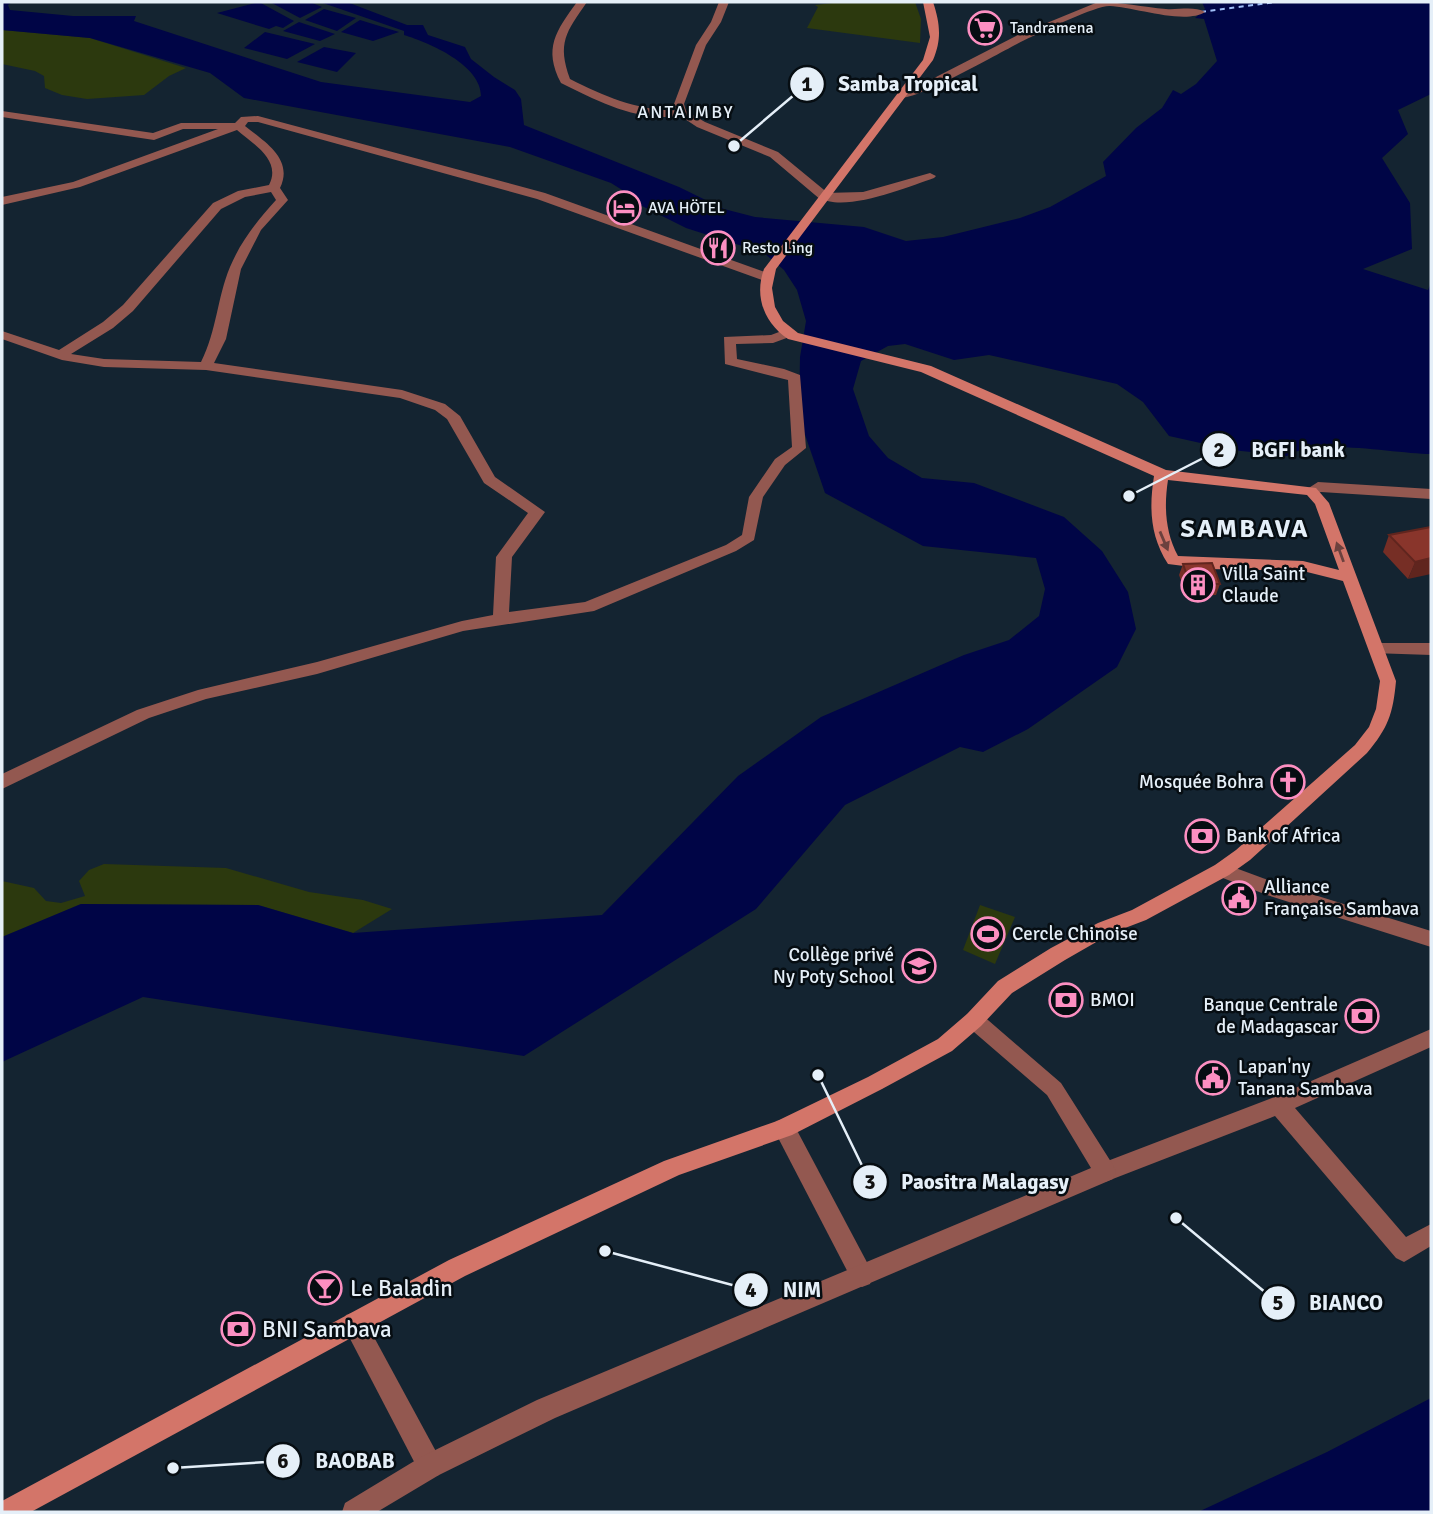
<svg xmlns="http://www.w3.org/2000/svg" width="1433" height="1514" viewBox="0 0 1433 1514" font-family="Signika,sans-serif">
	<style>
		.green { fill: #2c390e }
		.water { fill: #000546 }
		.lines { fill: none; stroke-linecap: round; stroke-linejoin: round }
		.ferry { stroke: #a0bff8; stroke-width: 2; stroke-dasharray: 5 4.5; stroke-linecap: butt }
		.minor { fill: #935850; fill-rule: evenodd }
		.tertiary { fill: #935850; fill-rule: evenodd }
		.secondary { fill: #d37569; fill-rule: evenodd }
		.wall { fill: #762e25 }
		.shaded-wall { fill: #60251e }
		.building { fill: #89352b; stroke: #60251e; stroke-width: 2 }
		.oneway { fill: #6c413e }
		.labels { text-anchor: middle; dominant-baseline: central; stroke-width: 5; stroke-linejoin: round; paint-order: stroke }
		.far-poi-label { font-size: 16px; fill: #e5eff8; stroke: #060d12; text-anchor: start }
		.far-neighbourhood-label { font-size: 18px; letter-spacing: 2px; fill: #e5eff8; stroke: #060d12 }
		.poi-label { font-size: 19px; fill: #e5eff8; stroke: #060d12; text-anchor: start }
		.near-poi-label { font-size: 23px; fill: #e5eff8; stroke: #060d12; text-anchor: start }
		.district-label { font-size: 26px; font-weight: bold; letter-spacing: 2px; fill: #e5eff8; stroke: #060d12 }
		.leader { fill: none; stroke: #e5eff8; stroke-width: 2.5 }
		.callout-dot { fill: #e5eff8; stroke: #060d12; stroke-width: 2.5 }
		.mark-label { font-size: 21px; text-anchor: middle; font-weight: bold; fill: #111 }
		.callout-label { font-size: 21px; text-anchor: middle; font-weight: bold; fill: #e5eff8; stroke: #060d12; stroke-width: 5; stroke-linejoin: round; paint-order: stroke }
	</style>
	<rect width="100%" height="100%" fill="#142431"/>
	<!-- green -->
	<g class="green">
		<path d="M842,2H915L921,19L920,43L807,28L818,7L815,5Z"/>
		<path d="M2,30L90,38L186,68L169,76L144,95L87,99L62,95L45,88L44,76L35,71L2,64Z"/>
		<path d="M104,864L226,868L309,892L363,900L392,909L353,933L258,905L81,904L2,937V881L34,888L46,901L61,903L85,896L79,881L89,870Z"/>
		<path d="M980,905L1015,917L995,964L963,950Z"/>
	</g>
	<!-- water -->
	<g class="water">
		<path d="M2,2H12L8,5L10,10L73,16H136L134,21L321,82L470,102L481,96C481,65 430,43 404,35V31L320,2H347L407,25H423L428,35L465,47L471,59L494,77L515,90L521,99L524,125L679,187L724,209L755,217L864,227L906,241L943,237L1020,218L1050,207L1106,176L1103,162L1136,128L1162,108L1173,90L1181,94L1196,84L1217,61L1204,19L1195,18L1205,9L1202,2H1431V94L1398,110L1408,134L1382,158L1410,203L1412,249L1363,269L1428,290L1431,283V454C1396,454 1314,437 1287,456L1232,450L1169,436L1143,402L1117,384L989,355L954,360L905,344L888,346L861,361L853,389L869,436L888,458L922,478L974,483L1064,517L1102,551L1128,592L1136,629L1117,667L1028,729L983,752L960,747L845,805L756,909L524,1056L143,997L2,1062V937L81,904L258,905L353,933L602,915L738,776L821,717L964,655L1009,640L1039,616L1045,589L1036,558L923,546L825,493L799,417L800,357L806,321L797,290L784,270L764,253L686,228L638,204L627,193L611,183L510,147L244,98L210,73L90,38L2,30Z"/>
		<path d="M259,2L294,21L283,28L276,26L269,29L217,13Z"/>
		<path d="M270,2H310L322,7L300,18Z"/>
		<path d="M324,9L356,18L337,31L305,20Z"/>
		<path d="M360,20L399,32L373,41L341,32Z"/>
		<path d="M299,22L335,34L320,41L283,31Z"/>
		<path d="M265,32L315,44L287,59L244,48Z"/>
		<path d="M324,47L356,53L337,72L297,62Z"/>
		<path d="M1431,1398V1512H1198L1327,1452Z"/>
	</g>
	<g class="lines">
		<!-- ferry -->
		<g class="ferry">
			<path d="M1382,2H1417"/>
			<path d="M1201,12L1276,2"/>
		</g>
		<!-- minor -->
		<g class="minor">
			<path d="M577,2H587C566,32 557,43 570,79C606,97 640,112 681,110L685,111V115C642,124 599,102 561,83C543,48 556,31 577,2Z"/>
			<path d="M1098,2C1121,2 1143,7 1166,9C1178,10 1195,6 1205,12C1185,25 1134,7 1110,6C1097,5 1046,30 1031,37C1010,46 909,106 897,97L1020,34Z"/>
			<path d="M2,111L153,133L181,123H235L241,117L258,116L545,193L770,274V280H762L537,199L258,122H248L245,126C265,142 294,159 280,188L288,200L261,230L241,269L226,339L214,363L402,390L445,404L460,416L495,477L545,512L512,557L509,612L585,602L726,545L742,535L749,497L775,459L792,447L788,380L725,364L724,337L771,335L787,329L792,330V336L773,343L736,344L737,359L784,369L800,375L806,448L785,465L763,497L754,540L736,551L594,611L463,631L317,674L206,699L149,718L2,789V774L137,710L198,690L317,662L462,621L493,615L496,557L528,513L484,483L447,419L435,410L400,398L206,370L104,367L62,360L2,339V331L59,350L103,322L123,305L213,203L238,191L269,185C282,160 253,144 237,130L80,187L2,205V197L73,182L218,129H183L154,140L2,117ZM271,192L276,200C257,221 241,241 230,267C217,298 217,330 201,362L104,359L71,354L113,328L133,311L221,209L245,197Z"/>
			<path d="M930,173L936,176L934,178C908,187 842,214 819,197L825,193L863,192Z"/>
			<path d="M1318,482L1431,489V499L1321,492L1311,496L1306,494L1304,491Z"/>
			<path d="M1378,643H1431V655L1372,653L1370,649L1372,645Z"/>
			<path d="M1222,863L1279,884L1431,931V947L1267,895L1215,875L1213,870L1215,865Z"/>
			<path d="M1431,1029V1047L1295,1108L1406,1237L1431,1224V1246L1404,1262L1396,1258L1275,1116L1105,1182L1097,1179L1094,1172L1097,1165L1272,1098Z"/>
			<path d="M784,1119L792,1121L870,1268L873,1276L870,1284L862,1287L854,1284L773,1128L776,1121Z"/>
			<path d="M354,1312L362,1315L439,1457L442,1466L439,1475L430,1478L421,1475L346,1331L342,1323L346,1315Z"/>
		</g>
		<!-- tertiary -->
		<g class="tertiary">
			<path d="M719,2H729L721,22L706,45L684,104L686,111L705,122L778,152L829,194V200H821L770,157L697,127L676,113L674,104L696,45L711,22Z"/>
			<path d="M974,1012L981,1014L1061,1083L1113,1165L1116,1172L1113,1179L555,1418L439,1475L377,1512H342L345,1503L421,1457L537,1400L1091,1168L1047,1095L967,1026L964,1020L967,1014Z"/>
		</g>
		<!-- secondary -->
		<path class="secondary" d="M923,2H933C940,23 942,39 933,60L776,269L772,288L775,307L783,321L798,333L931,366L1166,470L1316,488L1329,503L1396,681C1393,714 1388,728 1367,753L1250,860L1229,875L1146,920L1112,933L1065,960L1012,993L981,1026L952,1051L882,1089L792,1135L679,1175L465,1276L31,1512H2V1501L449,1260L664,1161L777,1121L868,1077L938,1039L967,1014L998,981L1051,948L1098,923L1132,910L1215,865L1236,850L1355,745L1369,727L1376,709L1380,681L1343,581L1303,571L1208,569L1168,564C1150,536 1149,508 1154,476L921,372L788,339C764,323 754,296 764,269L923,60L930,37ZM1168,480L1307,495L1315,504L1339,570L1303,561L1178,556C1165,532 1164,506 1168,480Z"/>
	</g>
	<!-- wall -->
	<g class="wall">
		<path d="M1431,527L1408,579L1383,552L1389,535Z"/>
		<path d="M1183,564L1220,584L1216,595L1187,596L1179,575Z"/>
	</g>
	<!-- shaded-wall -->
	<path class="shaded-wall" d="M1431,558V574L1408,579L1415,562Z"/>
	<!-- building -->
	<g class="building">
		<path d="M1431,527V558L1415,562L1389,535Z"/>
		<path d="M1212,563L1220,584H1190L1183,564Z"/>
	</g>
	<!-- one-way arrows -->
	<defs><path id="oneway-solid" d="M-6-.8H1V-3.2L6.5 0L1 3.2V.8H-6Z" transform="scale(1.75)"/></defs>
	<g class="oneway">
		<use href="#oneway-solid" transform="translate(1164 541) rotate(67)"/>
		<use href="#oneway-solid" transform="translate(1340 552) rotate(-110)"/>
	</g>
	<!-- icons -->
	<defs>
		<symbol id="supermarket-ring" viewBox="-11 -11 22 22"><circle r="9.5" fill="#060d12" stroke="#fc8fc1" stroke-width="1.5"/><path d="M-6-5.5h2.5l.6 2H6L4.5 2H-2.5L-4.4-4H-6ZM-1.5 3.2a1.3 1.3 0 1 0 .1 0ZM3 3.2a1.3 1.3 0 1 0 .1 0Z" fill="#fc8fc1"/></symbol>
		<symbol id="hotel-ring" viewBox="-11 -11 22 22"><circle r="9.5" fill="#060d12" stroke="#fc8fc1" stroke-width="1.5"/><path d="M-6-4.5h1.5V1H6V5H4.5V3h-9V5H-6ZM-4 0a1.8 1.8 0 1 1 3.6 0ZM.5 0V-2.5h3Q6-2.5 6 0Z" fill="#fc8fc1"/></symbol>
		<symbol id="restaurant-ring" viewBox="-11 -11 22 22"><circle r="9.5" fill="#060d12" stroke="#fc8fc1" stroke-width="1.5"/><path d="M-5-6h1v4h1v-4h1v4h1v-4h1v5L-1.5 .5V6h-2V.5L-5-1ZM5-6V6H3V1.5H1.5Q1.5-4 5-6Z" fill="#fc8fc1"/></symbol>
		<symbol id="building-ring" viewBox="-11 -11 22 22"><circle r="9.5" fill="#060d12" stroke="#fc8fc1" stroke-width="1.5"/><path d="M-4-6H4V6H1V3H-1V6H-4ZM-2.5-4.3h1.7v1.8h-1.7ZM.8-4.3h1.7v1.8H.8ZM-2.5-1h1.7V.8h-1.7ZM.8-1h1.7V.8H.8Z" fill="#fc8fc1"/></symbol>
		<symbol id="church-ring" viewBox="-11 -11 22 22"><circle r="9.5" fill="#060d12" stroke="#fc8fc1" stroke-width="1.5"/><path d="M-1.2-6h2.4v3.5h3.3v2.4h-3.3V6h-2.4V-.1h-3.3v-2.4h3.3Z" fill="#fc8fc1"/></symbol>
		<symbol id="bank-ring" viewBox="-11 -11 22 22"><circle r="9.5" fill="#060d12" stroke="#fc8fc1" stroke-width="1.5"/><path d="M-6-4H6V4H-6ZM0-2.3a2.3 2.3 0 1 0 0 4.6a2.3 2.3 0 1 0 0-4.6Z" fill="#fc8fc1"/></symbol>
		<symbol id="civic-ring" viewBox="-11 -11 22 22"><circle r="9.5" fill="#060d12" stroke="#fc8fc1" stroke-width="1.5"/><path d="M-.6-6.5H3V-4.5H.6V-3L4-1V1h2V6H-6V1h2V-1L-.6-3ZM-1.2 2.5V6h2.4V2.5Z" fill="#fc8fc1"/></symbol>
		<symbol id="stadium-ring" viewBox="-11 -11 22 22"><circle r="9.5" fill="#060d12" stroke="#fc8fc1" stroke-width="1.5"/><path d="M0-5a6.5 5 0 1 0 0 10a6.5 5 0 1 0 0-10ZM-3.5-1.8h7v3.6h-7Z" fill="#fc8fc1"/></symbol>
		<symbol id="school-ring" viewBox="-11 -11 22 22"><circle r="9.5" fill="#060d12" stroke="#fc8fc1" stroke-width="1.5"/><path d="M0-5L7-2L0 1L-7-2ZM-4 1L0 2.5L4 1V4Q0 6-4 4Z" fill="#fc8fc1"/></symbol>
		<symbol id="bar-ring" viewBox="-11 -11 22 22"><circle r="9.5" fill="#060d12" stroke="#fc8fc1" stroke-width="1.5"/><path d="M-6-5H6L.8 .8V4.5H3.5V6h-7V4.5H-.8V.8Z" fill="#fc8fc1"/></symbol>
	</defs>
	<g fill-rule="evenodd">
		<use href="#supermarket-ring" x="966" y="9" width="38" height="38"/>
		<use href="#hotel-ring" x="605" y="189" width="38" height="38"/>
		<use href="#restaurant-ring" x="699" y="229" width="38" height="38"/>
		<use href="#building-ring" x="1179" y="566" width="38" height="38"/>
		<use href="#church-ring" x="1269" y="763" width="38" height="38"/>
		<use href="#bank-ring" x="1183" y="817" width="38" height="38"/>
		<use href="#civic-ring" x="1220" y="879" width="38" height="38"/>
		<use href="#stadium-ring" x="969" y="915" width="38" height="38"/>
		<use href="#school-ring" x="900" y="947" width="38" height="38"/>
		<use href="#bank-ring" x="1047" y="981" width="38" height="38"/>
		<use href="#bank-ring" x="1343" y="997" width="38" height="38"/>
		<use href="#civic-ring" x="1194" y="1059" width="38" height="38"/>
		<use href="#bar-ring" x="306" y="1269" width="38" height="38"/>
		<use href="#bank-ring" x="219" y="1310" width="38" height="38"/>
	</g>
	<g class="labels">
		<!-- far-poi labels -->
		<g class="far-poi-label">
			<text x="1010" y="28">Tandramena</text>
			<text x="648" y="208">AVA HÖTEL</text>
			<text x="742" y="248">Resto Ling</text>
		</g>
		<!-- far-neighbourhood labels -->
		<g class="far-neighbourhood-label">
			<text x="686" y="112">ANTAIMBY</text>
		</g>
		<!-- poi labels -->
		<g class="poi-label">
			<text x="1222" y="574">Villa Saint<tspan x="1222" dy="22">Claude</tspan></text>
			<text x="1264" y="782" text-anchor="end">Mosquée Bohra</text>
			<text x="1226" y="836">Bank of Africa</text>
			<text x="1264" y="887">Alliance<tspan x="1264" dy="22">Française Sambava</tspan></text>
			<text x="1012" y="934">Cercle Chinoise</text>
			<text x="894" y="955" text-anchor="end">Collège privé<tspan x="894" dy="22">Ny Poty School</tspan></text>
			<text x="1090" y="1000">BMOI</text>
			<text x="1338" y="1005" text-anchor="end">Banque Centrale<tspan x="1338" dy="22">de Madagascar</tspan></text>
			<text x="1238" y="1067">Lapan'ny<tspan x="1238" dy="22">Tanana Sambava</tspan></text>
		</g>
		<!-- near-poi labels -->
		<g class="near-poi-label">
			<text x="350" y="1288">Le Baladin</text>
			<text x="262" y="1329">BNI Sambava</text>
		</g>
		<!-- district labels -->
		<g class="district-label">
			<text x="1245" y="529">SAMBAVA</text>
		</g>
	</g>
	<!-- callouts -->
	<path class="leader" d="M734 146L807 84M1129 496L1219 450M818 1075L870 1182M605 1251L751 1290M1176 1218L1278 1303M173 1468L283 1461"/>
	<g class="callout-dot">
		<circle cx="734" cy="146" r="7"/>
		<circle cx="1129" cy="496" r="7"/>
		<circle cx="818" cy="1075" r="7"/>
		<circle cx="605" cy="1251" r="7"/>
		<circle cx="1176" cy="1218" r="7"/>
		<circle cx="173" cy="1468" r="7"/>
		<circle cx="807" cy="84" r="18"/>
		<circle cx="1219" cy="450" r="18"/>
		<circle cx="870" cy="1182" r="18"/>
		<circle cx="751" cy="1290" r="18"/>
		<circle cx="1278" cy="1303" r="18"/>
		<circle cx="283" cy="1461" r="18"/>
	</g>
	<g class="mark-label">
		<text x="807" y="91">1</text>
		<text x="1219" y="457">2</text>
		<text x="870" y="1189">3</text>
		<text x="751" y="1297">4</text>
		<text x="1278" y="1310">5</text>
		<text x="283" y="1468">6</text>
	</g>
	<g class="callout-label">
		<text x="908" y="91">Samba Tropical</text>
		<text x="1298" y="457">BGFI bank</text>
		<text x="985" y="1189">Paositra Malagasy</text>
		<text x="802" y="1297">NIM</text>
		<text x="1346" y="1310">BIANCO</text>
		<text x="355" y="1468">BAOBAB</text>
	</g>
	<!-- border -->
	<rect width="1433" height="1514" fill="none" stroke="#e5eff8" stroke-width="7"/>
</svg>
